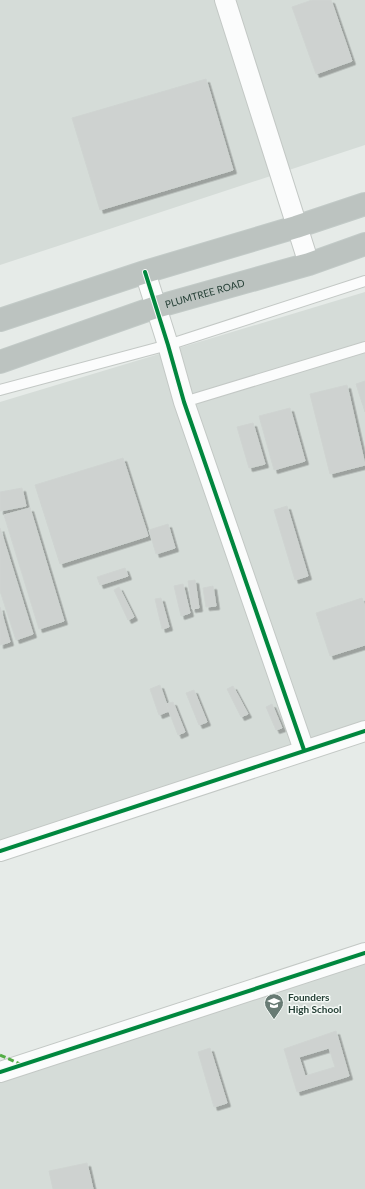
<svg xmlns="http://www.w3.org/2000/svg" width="365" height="1189" viewBox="0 0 365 1189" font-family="Lato,sans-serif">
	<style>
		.built { fill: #d5dcd8 }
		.building { fill: #ced2d0; stroke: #cfd4d1; fill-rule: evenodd; filter: url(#shadow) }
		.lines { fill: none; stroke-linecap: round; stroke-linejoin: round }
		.lane-casing { stroke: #c3c8c5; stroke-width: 12 }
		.street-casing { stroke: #c3c8c5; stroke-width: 22 }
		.highway-casing { stroke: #c2cac7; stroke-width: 24 }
		.lane { stroke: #fbfcfc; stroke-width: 10 }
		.street { stroke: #fbfcfc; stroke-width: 20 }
		.highway { stroke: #bcc3c0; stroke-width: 22 }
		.quiet { stroke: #53ad45; stroke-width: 3; stroke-dasharray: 6 3; stroke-linecap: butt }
		.cycleway-casing { stroke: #f5faf7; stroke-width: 6 }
		.cycleway { stroke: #00873e; stroke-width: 4 }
		.labels { text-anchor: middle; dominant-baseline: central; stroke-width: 3; stroke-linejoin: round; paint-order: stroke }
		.street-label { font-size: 10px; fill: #243f35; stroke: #f5faf7 }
		.poi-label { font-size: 10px; font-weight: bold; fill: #243f35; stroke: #f5faf7; text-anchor: start }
	</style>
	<defs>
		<filter id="shadow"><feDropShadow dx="3.5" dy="3.5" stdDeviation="0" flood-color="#0004"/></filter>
	</defs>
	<rect width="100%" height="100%" fill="#e6ebe8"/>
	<!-- built -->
	<g class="built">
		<path d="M0,0H365V145L0,265Z"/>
		<path d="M365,292V720L0,841V402Z"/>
		<path d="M365,961V1189H0V1079Z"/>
	</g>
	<!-- building -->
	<g class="building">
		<path d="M312,0H331L352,61L316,74L292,7Z"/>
		<path d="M206,79L233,170L100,210L72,118Z"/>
		<path d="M365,381V412L356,384Z"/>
		<path d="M347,385L365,465L330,474L310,394Z"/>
		<path d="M290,408L305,461L274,470L259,416Z"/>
		<path d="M253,423L265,464L249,468L237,427Z"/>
		<path d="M123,458L148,536L60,564L35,485Z"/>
		<path d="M22,488L26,506L0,511V492Z"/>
		<path d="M287,506L308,576L295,580L274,510Z"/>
		<path d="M30,508L64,621L39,629L4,515Z"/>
		<path d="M168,524L175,548L156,554L149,530Z"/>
		<path d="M0,528L33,634L16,640L0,591Z"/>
		<path d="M125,568L128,576L100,585L97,577Z"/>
		<path d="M195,580L199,608L192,609L188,581Z"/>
		<path d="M183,584L190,613L181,616L174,586Z"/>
		<path d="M213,586L216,606L206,607L203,588Z"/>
		<path d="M119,587L134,617L128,620L114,590Z"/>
		<path d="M161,598L169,627L162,629L155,599Z"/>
		<path d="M362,598L365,606V645L330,656L316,613Z"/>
		<path d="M0,607L10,642L0,645Z"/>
		<path d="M160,685L169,711L159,715L150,689Z"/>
		<path d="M233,686L248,714L241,717L227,689Z"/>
		<path d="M194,690L207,722L199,725L186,693Z"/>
		<path d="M173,702L185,732L178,735L166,704Z"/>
		<path d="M272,704L282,728L276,730L266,707Z"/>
		<path d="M336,1031L349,1076L297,1092L284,1049ZM329,1048L335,1067L305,1076L299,1057Z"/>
		<path d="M210,1048L227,1103L214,1107L198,1052Z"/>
		<path d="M87,1163L93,1189H53L49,1171Z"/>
	</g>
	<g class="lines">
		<defs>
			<g id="lane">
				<path d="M0,390L168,345L365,281"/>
				<path d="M184,402L365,347"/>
			</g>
			<g id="street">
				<path d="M225,0L309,264"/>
				<path d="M145,272L168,345L184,402L304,750"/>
				<path d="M0,851L365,731"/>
				<path d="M0,1072L365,953"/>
			</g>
			<g id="highway">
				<path d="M0,320L145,272L296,227L365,204"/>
				<path id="s1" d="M0,362L156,307L309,264L365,244"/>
			</g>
		</defs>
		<!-- lane casing -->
		<use href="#lane" class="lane-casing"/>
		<!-- street casing -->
		<use href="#street" class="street-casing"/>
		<!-- highway casing -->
		<use href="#highway" class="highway-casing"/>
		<!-- lane -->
		<use href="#lane" class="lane"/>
		<!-- street -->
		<use href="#street" class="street"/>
		<!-- highway -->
		<use href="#highway" class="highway"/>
		<!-- quiet -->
		<path class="quiet" d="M0,1055L22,1065"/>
		<defs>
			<g id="cycleway">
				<path d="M145,272L168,345L184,402L304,750"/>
				<path d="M0,851L365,731"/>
				<path d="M0,1072L365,953"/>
			</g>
		</defs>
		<!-- cycleway casing -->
		<use href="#cycleway" class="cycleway-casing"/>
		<!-- cycleway -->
		<use href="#cycleway" class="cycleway"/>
	</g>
	<!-- icons -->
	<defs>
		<symbol id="school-pin" viewBox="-11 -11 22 30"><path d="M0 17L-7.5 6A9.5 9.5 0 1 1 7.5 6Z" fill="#687b74" stroke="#f5faf7"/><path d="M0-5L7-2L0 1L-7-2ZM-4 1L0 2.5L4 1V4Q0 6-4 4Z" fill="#fff"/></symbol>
	</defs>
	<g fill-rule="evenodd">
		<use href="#school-pin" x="263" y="992" width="22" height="30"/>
	</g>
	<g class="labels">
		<!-- street labels -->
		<g class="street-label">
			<text stroke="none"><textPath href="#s1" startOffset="216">PLUMTREE ROAD</textPath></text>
		</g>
		<!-- poi labels -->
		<g class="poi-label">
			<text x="288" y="997">Founders<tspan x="288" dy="12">High School</tspan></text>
		</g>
	</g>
</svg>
